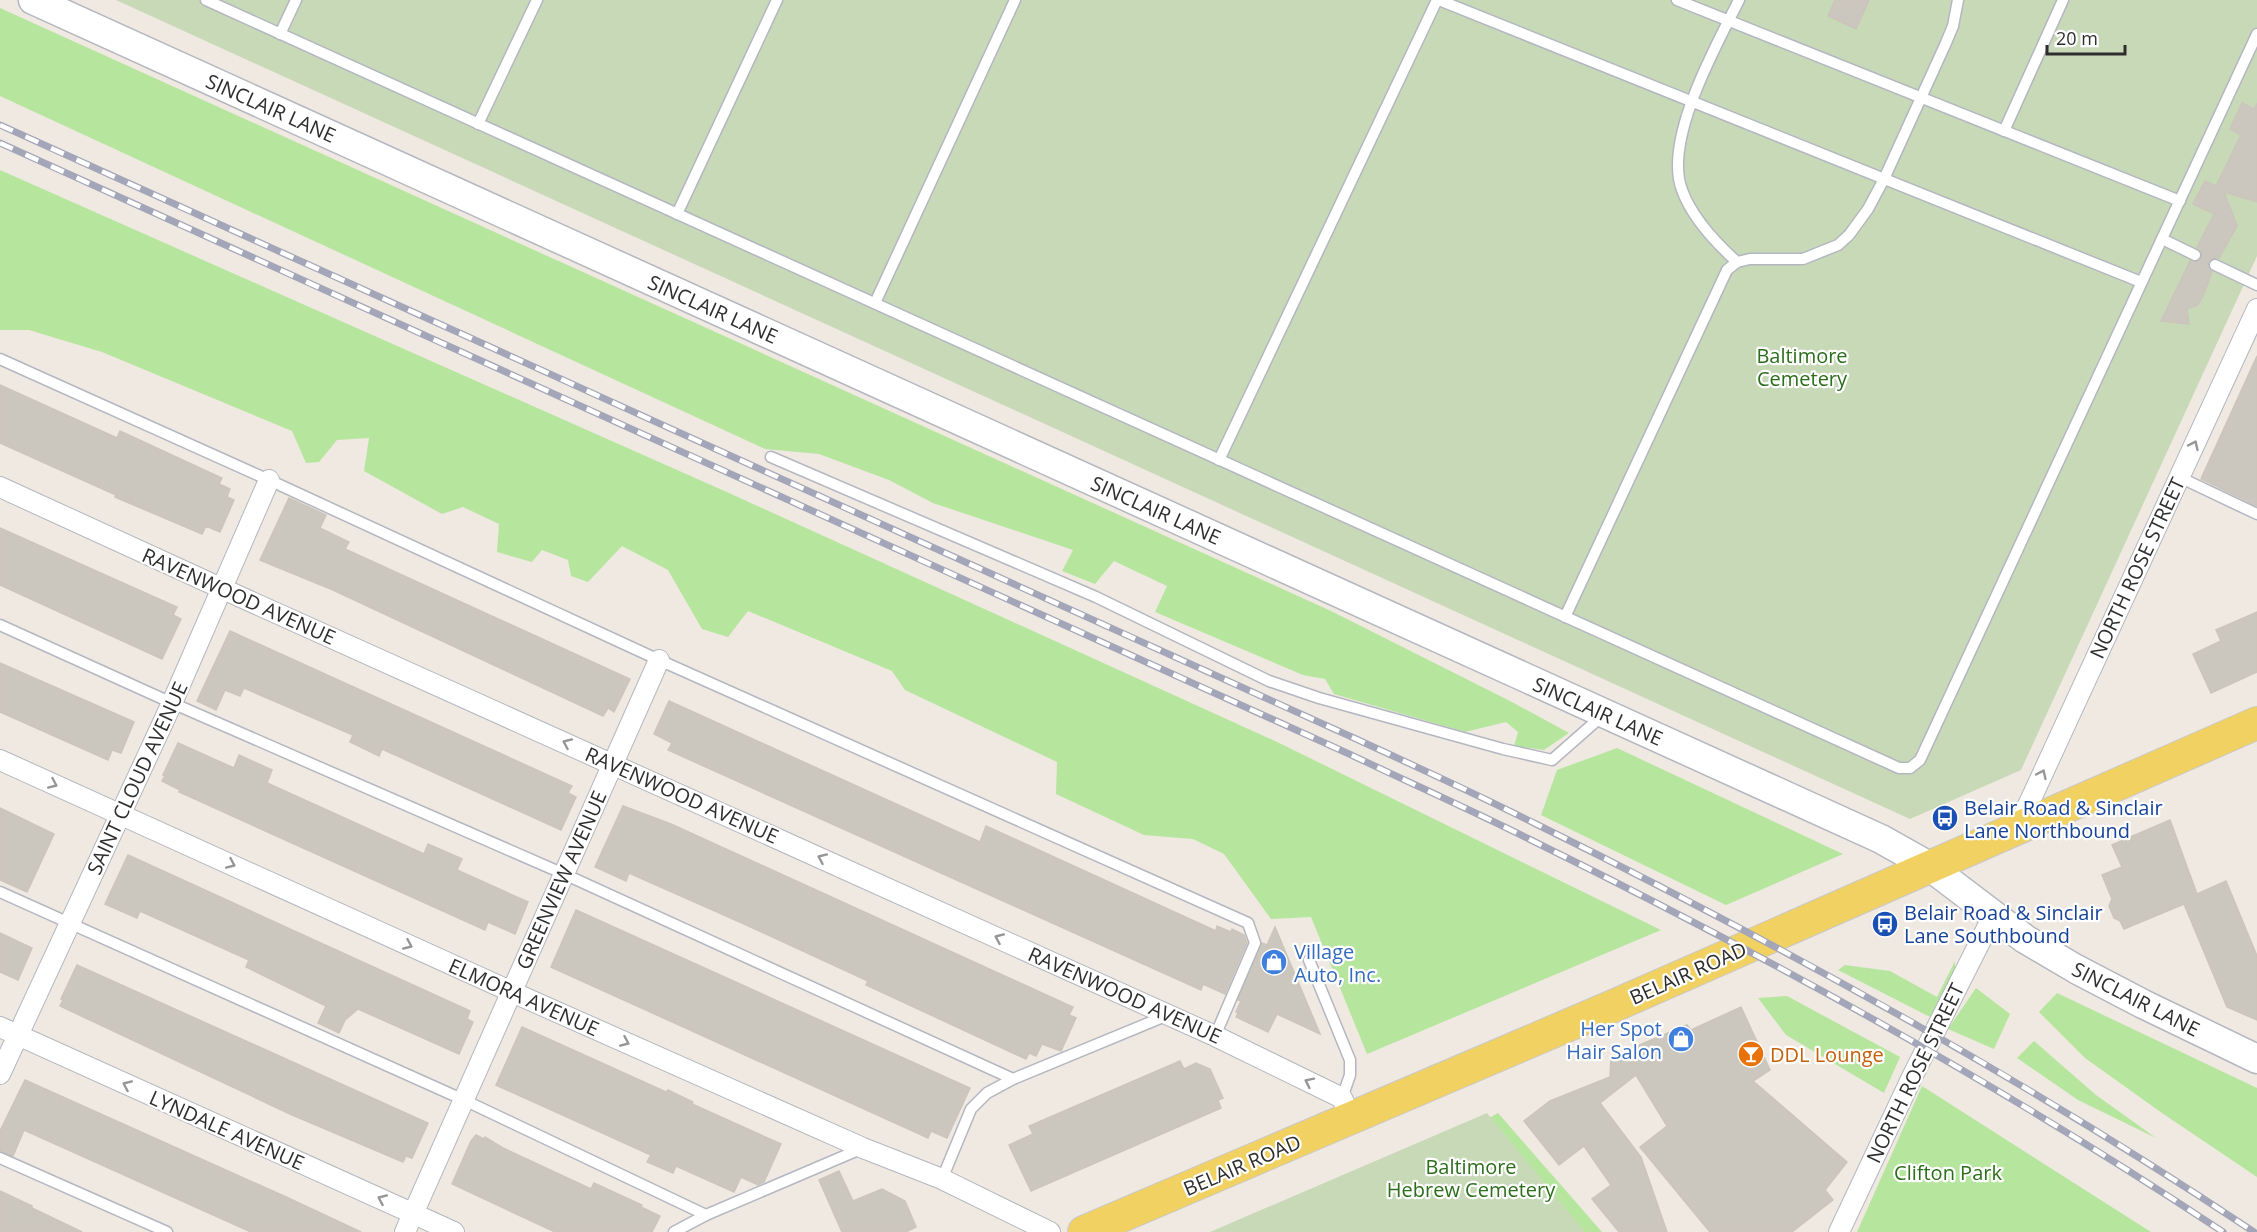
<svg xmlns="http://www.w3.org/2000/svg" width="2257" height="1232" viewBox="0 0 2257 1232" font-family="'Open Sans',sans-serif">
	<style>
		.green { fill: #b6e59e }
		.cemetery { fill: #c8d9b8 }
		.building { fill: #cbc7bf; stroke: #cbc5ba; stroke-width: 1.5 }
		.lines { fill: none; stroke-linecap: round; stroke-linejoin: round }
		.service-casing { stroke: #b4b7c1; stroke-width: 13 }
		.minor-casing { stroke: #b4b7c1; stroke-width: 22 }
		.secondary-casing { stroke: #b4b7c1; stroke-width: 31 }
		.primary-casing { stroke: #c9c9c9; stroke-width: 34 }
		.service { stroke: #fff; stroke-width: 10 }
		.minor { stroke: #fff; stroke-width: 20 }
		.secondary { stroke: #fff; stroke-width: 28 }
		.primary { stroke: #f2d163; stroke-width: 32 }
		.rail-casing { stroke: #a3a6b8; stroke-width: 7 }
		.rail { stroke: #fff; stroke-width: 4.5; stroke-dasharray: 14; stroke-linecap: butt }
		.oneway { stroke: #969696 }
		.labels { text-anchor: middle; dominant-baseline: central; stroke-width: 4.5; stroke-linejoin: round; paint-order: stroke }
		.street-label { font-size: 20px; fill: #2e2e2e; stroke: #fff }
		.park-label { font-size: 20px; fill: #2c6e1b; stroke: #fff }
		.transit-label { font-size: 20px; fill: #164399; stroke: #fff; text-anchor: start }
		.shop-label { font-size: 20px; fill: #366cbe; stroke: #fff; text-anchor: start }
		.food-label { font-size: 20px; fill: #c56008; stroke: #fff; text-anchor: start }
	</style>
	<rect width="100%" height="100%" fill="#efe9e1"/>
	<!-- green -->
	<g class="green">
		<path d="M0,8L1331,611L1510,701L1569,733L1544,750L1514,746L1518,732L1506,722L1465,732L1334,694L1325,679L1303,675L1155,612L1167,586L1114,561L1095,584L1062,571L1073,550L933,503L889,480L819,454L765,449L0,96Z"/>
		<path d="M0,170L729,493L1275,741L1661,930L1367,1054L1311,917L1271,919L1224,854L1193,839L1144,835L1056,794L1057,762L905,690L892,671L748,611L728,637L702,629L668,570L622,546L588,582L571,576L568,560L542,550L532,562L497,552L499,524L463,507L442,514L364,471L369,438L337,440L319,462L306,463L292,431L102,352L29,330H0Z"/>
		<path d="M1617,748L1843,854L1726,905L1541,815L1557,770Z"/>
		<path d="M1955,961V984L1934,1019L1838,970L1845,965L1890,971L1937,997Z"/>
		<path d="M1976,988L2010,1014L1994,1049L1948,1029Z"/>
		<path d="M2057,993L2257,1088V1177L2162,1113L2085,1058L2039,1012Z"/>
		<path d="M1787,996L1900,1057L1884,1093L1786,1035L1758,998Z"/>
		<path d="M2034,1041L2096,1095L2156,1138L2078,1100L2017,1058Z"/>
		<path d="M1922,1086L2151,1232H1857Z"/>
		<path d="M1498,1113L1602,1232H1573L1482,1122Z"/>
	</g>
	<!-- cemetery -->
	<g class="cemetery">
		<path d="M116,0H2257V256L2021,770L1910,819Z"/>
		<path d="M1487,1113L1585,1232H1210Z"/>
	</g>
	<!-- building -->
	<g class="building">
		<path d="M1835,0H1869L1856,29L1828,16Z"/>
		<path d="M2242,103L2254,109L2257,104V202L2224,192L2237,226L2219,258H2214L2209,261L2208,266L2212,272L2203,296L2198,305L2187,309L2189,324L2161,321L2190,261L2196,262L2202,258L2201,251L2197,247L2214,214L2193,204L2205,181L2216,186L2241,135L2230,129Z"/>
		<path d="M2257,356V506L2201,479Z"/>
		<path d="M0,385L117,438L120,431L222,478L219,484L230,489L227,497L234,500L220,532L206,526L202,534L115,497L116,495L0,443Z"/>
		<path d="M289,498L326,515L320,528L349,542L345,549L630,679L614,712L608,708L603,716L333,590L260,560Z"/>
		<path d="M0,528L177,607L173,615L181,619L162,659L0,585Z"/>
		<path d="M2257,612V672L2211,693L2193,654L2221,641L2216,630Z"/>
		<path d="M230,631L572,786L568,793L576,797L561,830L382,749L379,756L350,742L353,735L244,688L240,696L225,690L216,710L197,701Z"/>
		<path d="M0,663L134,722L121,753L112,750L108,760L0,712Z"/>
		<path d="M669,701L980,842L986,826L1216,931L1217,926L1231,932L1232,929L1244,935L1247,943L1225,994L1203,984L1201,990L668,750L672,743L654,734Z"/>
		<path d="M178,743L234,768L239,755L272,770L267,783L424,854L428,844L462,859L457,870L528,902L515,934L488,922L485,930L179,792L180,790L162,781L165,776L163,775Z"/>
		<path d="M623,806L671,824L1073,1007L1069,1015L1076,1018L1061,1051L1042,1044L1036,1056L1029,1053L1026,1059L866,985L868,981L742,923L629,873L626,881L595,867Z"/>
		<path d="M0,808L54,834L27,892L0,880Z"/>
		<path d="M2170,820L2197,894L2226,881L2257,956V1020L2227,1007L2184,904L2124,929L2120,921L2114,918L2109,906L2112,899L2102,875L2122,867L2112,845Z"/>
		<path d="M128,855L470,1011L467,1019L473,1022L459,1054L358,1009L345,1020L339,1033L318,1023L326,1006L246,967L249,960L140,911L137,918L105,904Z"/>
		<path d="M576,910L970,1088L947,1138L931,1131L928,1138L551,967Z"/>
		<path d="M1275,927L1320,1034L1277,1014L1268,1032L1236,1017L1238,1013L1236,1012L1241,1001L1238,1000L1262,943L1267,945Z"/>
		<path d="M0,933L32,948L18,980L0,972Z"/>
		<path d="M77,965L428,1123L412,1158L406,1156L403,1162L290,1114L60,1006L63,1000L61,999Z"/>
		<path d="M1741,1007L1770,1070L1753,1081L1847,1162L1825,1190L1833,1200L1792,1232H1710L1640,1147L1667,1126L1636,1075L1600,1103L1641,1157L1667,1232H1619L1592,1199L1611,1185L1584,1146L1559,1165L1524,1121L1550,1101L1610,1077L1611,1057L1687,1025L1691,1030Z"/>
		<path d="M522,1027L666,1092L668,1090L693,1102L692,1104L781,1144L764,1182L758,1185L741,1177L734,1192L676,1166L673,1173L647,1162L651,1155L496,1085Z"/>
		<path d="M1180,1061L1184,1069L1196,1063L1210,1069L1223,1098L1218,1100L1221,1108L1031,1191L1009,1145L1033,1134L1029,1126Z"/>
		<path d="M25,1080L284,1196L361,1232H251L24,1130L13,1156L0,1151V1131Z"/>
		<path d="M476,1135L484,1139L485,1137L503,1148L591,1189L594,1183L642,1205L641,1207L660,1216L652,1232H555L452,1184L471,1141Z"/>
		<path d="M839,1171L853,1201L882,1189L905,1201L916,1227L906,1232H842L819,1180Z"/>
		<path d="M0,1191L32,1206V1208L82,1232H0Z"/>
	</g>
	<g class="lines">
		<defs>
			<g id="service">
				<path d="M206,0L1899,768H1910L1920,760L2257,34"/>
				<path d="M1439,0L2141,282"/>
				<path d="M1677,0L2180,201"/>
				<path d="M1739,0C1716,46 1663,140 1682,190C1692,218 1716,243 1737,262L1750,259H1803L1838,245L1849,235L1868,209L1884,179L1945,45L1953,26L1958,0"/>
				<path d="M280,34L296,0"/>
				<path d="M478,124L537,0"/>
				<path d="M2004,131L2063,0"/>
				<path d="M677,214L777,0"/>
				<path d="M2162,239L2195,255"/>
				<path d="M2215,265L2257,285"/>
				<path d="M875,303L1015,0"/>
				<path d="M0,359L269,480L659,660L1248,923L1255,943L1215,1036"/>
				<path d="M771,457L1096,597L1269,681L1319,698L1503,749L1552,760L1602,716"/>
				<path d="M1219,460L1437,0"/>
				<path d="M2179,477L2257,514"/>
				<path d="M1565,617L1727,270L1737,262"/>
				<path d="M0,625L172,703L564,874L1013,1079"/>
				<path d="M0,892L464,1100L706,1215"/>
				<path d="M1309,960L1350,1060V1075L1342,1098"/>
				<path d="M0,1158L167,1232"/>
				<path d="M942,1179L971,1109L987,1093L1013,1079L1168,1015"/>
				<path d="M674,1232L706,1215L863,1148"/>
			</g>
			<g id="minor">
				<path d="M0,487L223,589L1215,1036L1342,1098L1351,1118"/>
				<path d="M0,760L512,992L863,1148L942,1179L1050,1232"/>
				<path d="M2018,827L2257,309"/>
				<path d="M0,1027L454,1232"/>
				<path d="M0,1074L172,703L269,480"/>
				<path d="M405,1232L659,660"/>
				<path d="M1839,1232L1912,1077L1993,916"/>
			</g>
			<path id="secondary" d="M33,0L1881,839L1929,866L2025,939L2076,969L2143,1004L2257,1059"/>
			<path id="primary" d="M1084,1232L1618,1004L2257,723"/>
		</defs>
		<!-- service casing -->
		<use href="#service" class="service-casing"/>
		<!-- minor casing -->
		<use href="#minor" class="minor-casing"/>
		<!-- secondary casing -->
		<use href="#secondary" class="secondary-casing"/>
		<!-- primary casing -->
		<use href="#primary" class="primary-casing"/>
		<!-- service -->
		<use href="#service" class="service"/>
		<!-- minor -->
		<use href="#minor" class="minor"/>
		<!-- secondary -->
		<use href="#secondary" class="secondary"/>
		<!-- primary -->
		<use href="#primary" class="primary"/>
		<defs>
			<g id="rail">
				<path d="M0,125L1354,738C1415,766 1476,794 1536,824C1783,946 2025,1079 2254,1232"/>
				<path d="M0,143L1347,753C1408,782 1469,809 1529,839C1767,956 2002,1085 2223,1232"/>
			</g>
		</defs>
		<!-- rail casing -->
		<use href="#rail" class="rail-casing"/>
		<!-- rail -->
		<use href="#rail" class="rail"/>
	</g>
	<!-- one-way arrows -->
	<defs><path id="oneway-chevron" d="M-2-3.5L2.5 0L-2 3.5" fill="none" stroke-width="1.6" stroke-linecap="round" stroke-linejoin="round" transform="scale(1.5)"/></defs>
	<g class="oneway">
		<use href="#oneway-chevron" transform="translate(2194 445) rotate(-65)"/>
		<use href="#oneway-chevron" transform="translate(567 743) rotate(-156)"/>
		<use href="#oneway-chevron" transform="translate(2042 774) rotate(-65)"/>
		<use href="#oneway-chevron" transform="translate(53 784) rotate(24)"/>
		<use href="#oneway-chevron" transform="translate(822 858) rotate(-156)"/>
		<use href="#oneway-chevron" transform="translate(231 864) rotate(24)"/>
		<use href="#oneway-chevron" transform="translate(999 938) rotate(-156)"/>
		<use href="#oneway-chevron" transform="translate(408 945) rotate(24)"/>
		<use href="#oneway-chevron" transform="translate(625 1042) rotate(24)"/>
		<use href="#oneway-chevron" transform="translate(1309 1082) rotate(-154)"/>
		<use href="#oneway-chevron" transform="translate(127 1085) rotate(-156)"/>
		<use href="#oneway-chevron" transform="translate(382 1199) rotate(-156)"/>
	</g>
	<!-- icons -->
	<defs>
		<symbol id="bus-disc" viewBox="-11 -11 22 22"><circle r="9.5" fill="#1a4fb4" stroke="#fff"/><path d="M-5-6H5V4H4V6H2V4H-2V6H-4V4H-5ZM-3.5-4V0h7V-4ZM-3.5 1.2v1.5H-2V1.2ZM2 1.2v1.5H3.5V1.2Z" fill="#fff"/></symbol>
		<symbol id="shop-disc" viewBox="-11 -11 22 22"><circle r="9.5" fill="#3f7fe0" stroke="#fff"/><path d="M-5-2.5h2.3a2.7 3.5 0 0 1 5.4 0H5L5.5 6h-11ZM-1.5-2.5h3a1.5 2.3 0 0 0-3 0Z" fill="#fff"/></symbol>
		<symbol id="bar-disc" viewBox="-11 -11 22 22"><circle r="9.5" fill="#e8710a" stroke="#fff"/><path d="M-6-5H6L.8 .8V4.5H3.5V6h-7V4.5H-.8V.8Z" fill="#fff"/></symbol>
	</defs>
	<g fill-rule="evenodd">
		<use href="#bus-disc" x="1930" y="803" width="30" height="30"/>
		<use href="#bus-disc" x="1870" y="909" width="30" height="30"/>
		<use href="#shop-disc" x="1259" y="947" width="30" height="30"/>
		<use href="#shop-disc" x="1666" y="1024" width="30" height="30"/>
		<use href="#bar-disc" x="1736" y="1039" width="30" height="30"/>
	</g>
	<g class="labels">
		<!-- street labels -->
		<g class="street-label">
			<text transform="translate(271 108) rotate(24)">SINCLAIR LANE</text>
			<text transform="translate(713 309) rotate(24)">SINCLAIR LANE</text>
			<text transform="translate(1156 510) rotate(24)">SINCLAIR LANE</text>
			<text transform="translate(2137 568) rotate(-65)">NORTH ROSE STREET</text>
			<text transform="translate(239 596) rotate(24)">RAVENWOOD AVENUE</text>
			<text transform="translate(1598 711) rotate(24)">SINCLAIR LANE</text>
			<text transform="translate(137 778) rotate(-65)">SAINT CLOUD AVENUE</text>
			<text transform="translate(682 795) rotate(24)">RAVENWOOD AVENUE</text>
			<text transform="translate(561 880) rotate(-66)">GREENVIEW AVENUE</text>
			<text transform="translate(1688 973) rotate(-24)">BELAIR ROAD</text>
			<text transform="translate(1125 995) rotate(24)">RAVENWOOD AVENUE</text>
			<text transform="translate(524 997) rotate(24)">ELMORA AVENUE</text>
			<text transform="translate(2136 999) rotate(27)">SINCLAIR LANE</text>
			<text transform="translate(1915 1073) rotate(-64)">NORTH ROSE STREET</text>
			<text transform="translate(227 1130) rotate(24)">LYNDALE AVENUE</text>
			<text transform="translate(1242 1165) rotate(-23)">BELAIR ROAD</text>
		</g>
		<!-- park labels -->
		<g class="park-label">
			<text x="1802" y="355">Baltimore<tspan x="1802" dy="23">Cemetery</tspan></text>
			<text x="1471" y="1166">Baltimore<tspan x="1471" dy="23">Hebrew Cemetery</tspan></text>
			<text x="1948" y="1172">Clifton Park</text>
		</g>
		<!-- transit labels -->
		<g class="transit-label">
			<text x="1964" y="807">Belair Road &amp; Sinclair<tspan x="1964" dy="23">Lane Northbound</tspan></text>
			<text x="1904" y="912">Belair Road &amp; Sinclair<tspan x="1904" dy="23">Lane Southbound</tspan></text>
		</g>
		<!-- shop labels -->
		<g class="shop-label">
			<text x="1294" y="951">Village<tspan x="1294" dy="23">Auto, Inc.</tspan></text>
			<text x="1662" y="1028" text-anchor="end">Her Spot<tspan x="1662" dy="23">Hair Salon</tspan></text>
		</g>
		<!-- food labels -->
		<g class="food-label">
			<text x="1770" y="1054">DDL Lounge</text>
		</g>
	</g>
	<!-- scale -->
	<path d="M2047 45v9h78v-9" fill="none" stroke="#2e2e2e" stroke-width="3"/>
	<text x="2056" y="45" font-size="18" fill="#2e2e2e" stroke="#ffffff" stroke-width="4.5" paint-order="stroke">20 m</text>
</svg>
